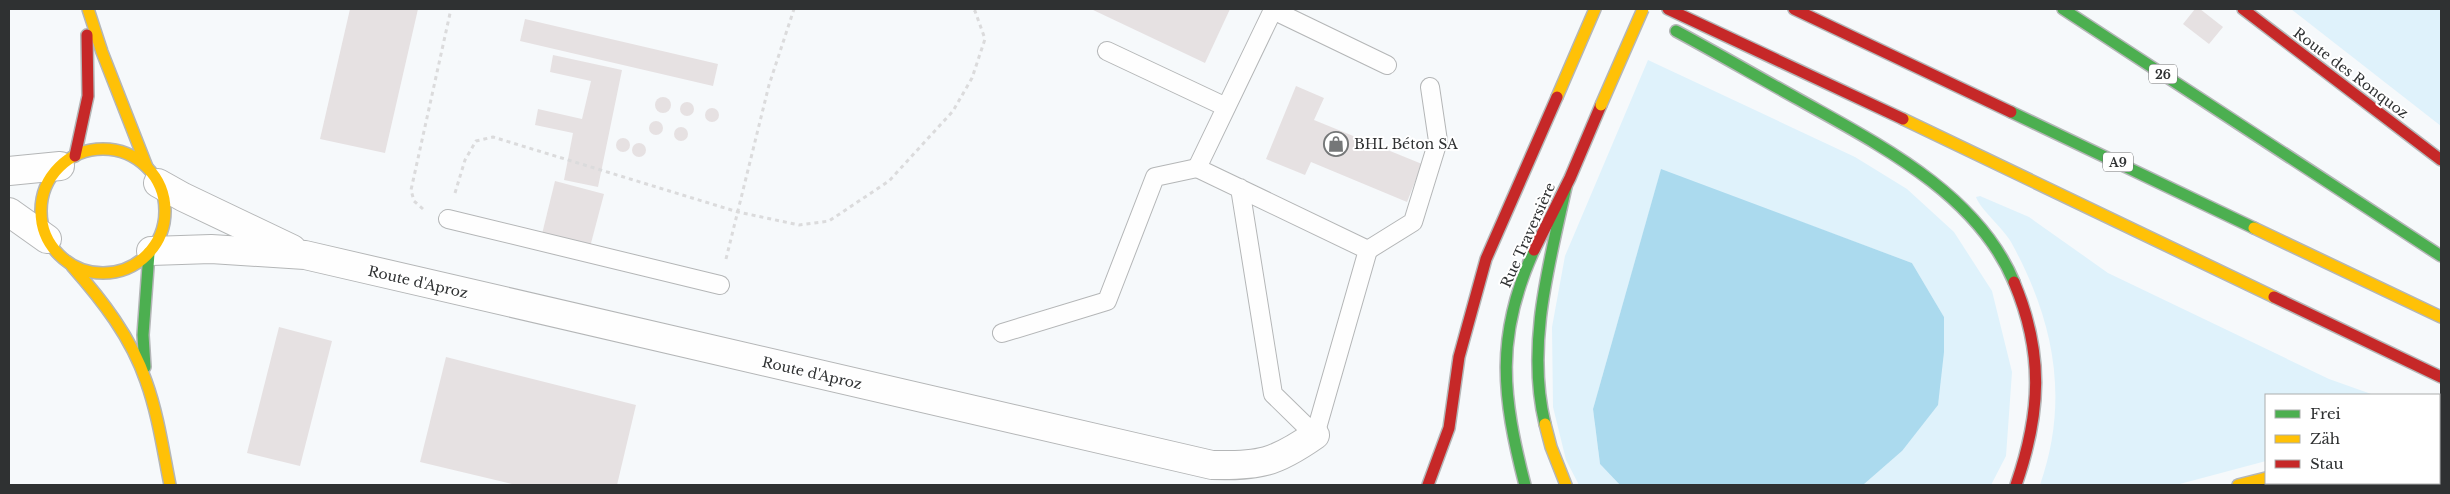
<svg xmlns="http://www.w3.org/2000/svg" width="2450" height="494" viewBox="0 0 2450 494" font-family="'Libre Baskerville',serif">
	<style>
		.green { fill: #dff2fb }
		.forest { fill: #abdaee }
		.building { fill: #e6e1e2 }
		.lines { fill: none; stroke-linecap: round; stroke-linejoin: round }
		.lane-casing { stroke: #b4b6b7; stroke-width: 20 }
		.street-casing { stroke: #b4b6b7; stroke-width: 30 }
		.fast-casing { stroke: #b4b6b7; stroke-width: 14 }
		.slow-casing { stroke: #b4b6b7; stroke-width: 14 }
		.jam-casing { stroke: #b4b6b7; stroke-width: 14 }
		.path { stroke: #dbdbdc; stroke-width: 3; stroke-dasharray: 4 4; stroke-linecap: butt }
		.lane { stroke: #fefefe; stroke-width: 18 }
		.street { stroke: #fefefe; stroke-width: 28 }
		.fast { stroke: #4caf50; stroke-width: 11 }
		.slow { stroke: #ffc107; stroke-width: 11 }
		.jam { stroke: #c62828; stroke-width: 11 }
		.slow-bridge-casing { stroke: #b4b6b7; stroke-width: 14; stroke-linecap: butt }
		.slow-bridge { stroke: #ffc107; stroke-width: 11 }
		.labels { text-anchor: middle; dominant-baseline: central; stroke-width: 4; stroke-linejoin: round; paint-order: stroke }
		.shield { fill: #fff; stroke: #6d6f70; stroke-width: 1 }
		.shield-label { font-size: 12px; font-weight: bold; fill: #2f3132 }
		.street-label { font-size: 14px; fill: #2f3132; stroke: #fff }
		.poi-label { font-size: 14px; fill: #2f3132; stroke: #fff; text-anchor: start }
	</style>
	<rect width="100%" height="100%" fill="#f6f9fb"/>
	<!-- green -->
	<g class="green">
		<path d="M2291,9H2441V126Z"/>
		<path d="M1648,60L1855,157L1907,189L1954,232L1992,291L2012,372L2006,456L1991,485H1863L1902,451L1944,317L1912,263L1661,170L1593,409L1600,464L1620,485H1579L1566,460L1553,407L1552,327L1565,256Z"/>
		<path d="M1980,196L2029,217L2108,273L2329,379L2374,395H2266V461L2176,485H2040C2070,399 2054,320 2011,242C2003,228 1980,209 1976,197Z"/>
	</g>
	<!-- forest -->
	<path class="forest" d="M1661,169L1912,263L1944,317V352L1938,405L1902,451L1863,485H1620L1600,464L1593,409Z"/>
	<!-- building -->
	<g class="building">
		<path d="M350,9H418L385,153L320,139Z"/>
		<path d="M1091,9H1230L1205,63Z"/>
		<path d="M2195,9H2200L2223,27L2209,44L2183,24Z"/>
		<path d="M525,19L718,64L713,86L520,41Z"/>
		<path d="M553,55L622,70L598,187L564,180L573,133L535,125L538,109L582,119L591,81L550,72Z"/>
		<path d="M1296,86L1324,98L1314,120L1422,164L1407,202L1311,162L1305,175L1266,159Z"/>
		<circle cx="663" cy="105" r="8"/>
		<circle cx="687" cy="109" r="7"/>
		<circle cx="712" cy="115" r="7"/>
		<circle cx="656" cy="128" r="7"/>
		<circle cx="681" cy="134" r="7"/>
		<circle cx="623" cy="145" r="7"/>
		<circle cx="639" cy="150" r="7"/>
		<path d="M555,181L604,194L590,247L542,234Z"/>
		<path d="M279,327L332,341L300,466L247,453Z"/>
		<path d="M446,357L636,405L617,485H516L420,462Z"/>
	</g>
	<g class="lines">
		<defs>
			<g id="lane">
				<path d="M1107,51L1226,107"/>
				<path d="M1240,188L1273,394L1315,435L1368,250L1197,168L1273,10L1387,65"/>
				<path d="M448,219L720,285"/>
				<path d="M1368,250L1413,222L1438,141L1430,87"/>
				<path d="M1002,333L1107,301L1155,177L1197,168"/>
			</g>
			<g id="street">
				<path d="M9,171L60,166"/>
				<path d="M158,183L183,197L292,249"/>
				<path d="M9,212L47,239"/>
				<path d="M151,251L211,249L305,255L1212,465C1260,466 1275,463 1315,435"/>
			</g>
			<g id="fast">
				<path d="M2063,9L2441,256"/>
				<path d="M1676,31C1717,53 1758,77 1798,99C1878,144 1977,193 2014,282"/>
				<path d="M2011,112L2254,228"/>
				<path d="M145,367L143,335L149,253"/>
				<path d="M1545,424C1526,346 1549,264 1566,187"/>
				<path d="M1525,485C1502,396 1495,336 1534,250"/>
			</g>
			<g id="slow">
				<path d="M88,9L102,52L147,167"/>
				<path d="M1557,97L1595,9"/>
				<path d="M1903,119L2274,297"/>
				<circle cx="103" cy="211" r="62"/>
				<path d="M2254,228L2441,317"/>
				<path d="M72,266C102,300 131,337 146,381C158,414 163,450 170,485"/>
				<path d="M1545,424L1551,447L1566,485"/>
				<path d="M2238,485L2266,478"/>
			</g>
			<g id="jam">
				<path d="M1668,9L1903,119"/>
				<path d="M1794,9L2011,112"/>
				<path d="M2243,9L2441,160"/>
				<path d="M75,156L88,96L87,35"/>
				<path d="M1534,250L1570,178L1601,105"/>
				<path d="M2014,282C2044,353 2041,413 2016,485"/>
				<path d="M2274,297L2441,377"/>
				<path d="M2439,464L2441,465"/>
				<path d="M1428,485L1449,428L1459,357L1486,259L1557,97"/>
			</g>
		</defs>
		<!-- lane casing -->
		<use href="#lane" class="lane-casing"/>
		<!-- street casing -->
		<use href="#street" class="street-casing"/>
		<!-- fast casing -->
		<use href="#fast" class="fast-casing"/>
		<!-- slow casing -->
		<use href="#slow" class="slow-casing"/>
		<!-- jam casing -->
		<use href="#jam" class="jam-casing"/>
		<!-- path -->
		<g class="path">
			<path d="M455,193L465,160L476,141L493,137L738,212L799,225L829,221L889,181L953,111L972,78L985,39L975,11L972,9"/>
			<path d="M423,209L414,201L411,190L451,9"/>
			<path d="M726,259L769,85L794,9"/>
		</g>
		<!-- lane -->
		<use href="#lane" class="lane"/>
		<!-- street -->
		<use href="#street" class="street"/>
		<!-- fast -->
		<use href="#fast" class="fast"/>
		<!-- slow -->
		<use href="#slow" class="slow"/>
		<!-- jam -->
		<use href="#jam" class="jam"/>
		<defs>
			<path id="slow-bridge" d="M1601,105L1643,9"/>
		</defs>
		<!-- slow-bridge casing -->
		<use href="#slow-bridge" class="slow-bridge-casing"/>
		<!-- slow-bridge -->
		<use href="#slow-bridge" class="slow-bridge"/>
	</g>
	<!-- icons -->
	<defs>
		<symbol id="shop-ring" viewBox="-11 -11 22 22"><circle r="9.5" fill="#fff" stroke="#757778" stroke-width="1.5"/><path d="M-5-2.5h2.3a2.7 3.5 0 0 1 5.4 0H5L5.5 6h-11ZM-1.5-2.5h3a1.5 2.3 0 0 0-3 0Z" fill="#757778"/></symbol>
	</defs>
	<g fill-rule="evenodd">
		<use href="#shop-ring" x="1322" y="130" width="28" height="28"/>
	</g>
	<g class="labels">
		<!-- shield labels -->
		<g class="shield">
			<rect x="2149" y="64.5" width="28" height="19" rx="4"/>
			<rect x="2103" y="152.5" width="30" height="19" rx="4"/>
		</g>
		<g class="shield-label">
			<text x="2163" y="74">26</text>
			<text x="2118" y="162">A9</text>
		</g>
		<!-- street labels -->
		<g class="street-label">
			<text transform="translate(2351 73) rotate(37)">Route des Ronquoz</text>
			<text transform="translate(1528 235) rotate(-66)">Rue Traversière</text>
			<text transform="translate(418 282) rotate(13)">Route d'Aproz</text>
			<text transform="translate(812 373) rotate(13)">Route d'Aproz</text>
		</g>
		<!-- poi labels -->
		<g class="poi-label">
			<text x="1354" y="144">BHL Béton SA</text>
		</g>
	</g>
	<!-- border -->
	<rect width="2450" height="494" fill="none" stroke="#2f3132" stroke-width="20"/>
	<!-- legend -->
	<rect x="2265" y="394" width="175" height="90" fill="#ffffff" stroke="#acadad"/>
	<rect x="2275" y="410" width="25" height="8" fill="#4caf50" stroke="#acadad"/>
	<text x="2310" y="419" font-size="15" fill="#2f3132">Frei</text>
	<rect x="2275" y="435" width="25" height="8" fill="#ffc107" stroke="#acadad"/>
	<text x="2310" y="444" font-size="15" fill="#2f3132">Zäh</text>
	<rect x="2275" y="460" width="25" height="8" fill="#c62828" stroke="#acadad"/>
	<text x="2310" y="469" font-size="15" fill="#2f3132">Stau</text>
</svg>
